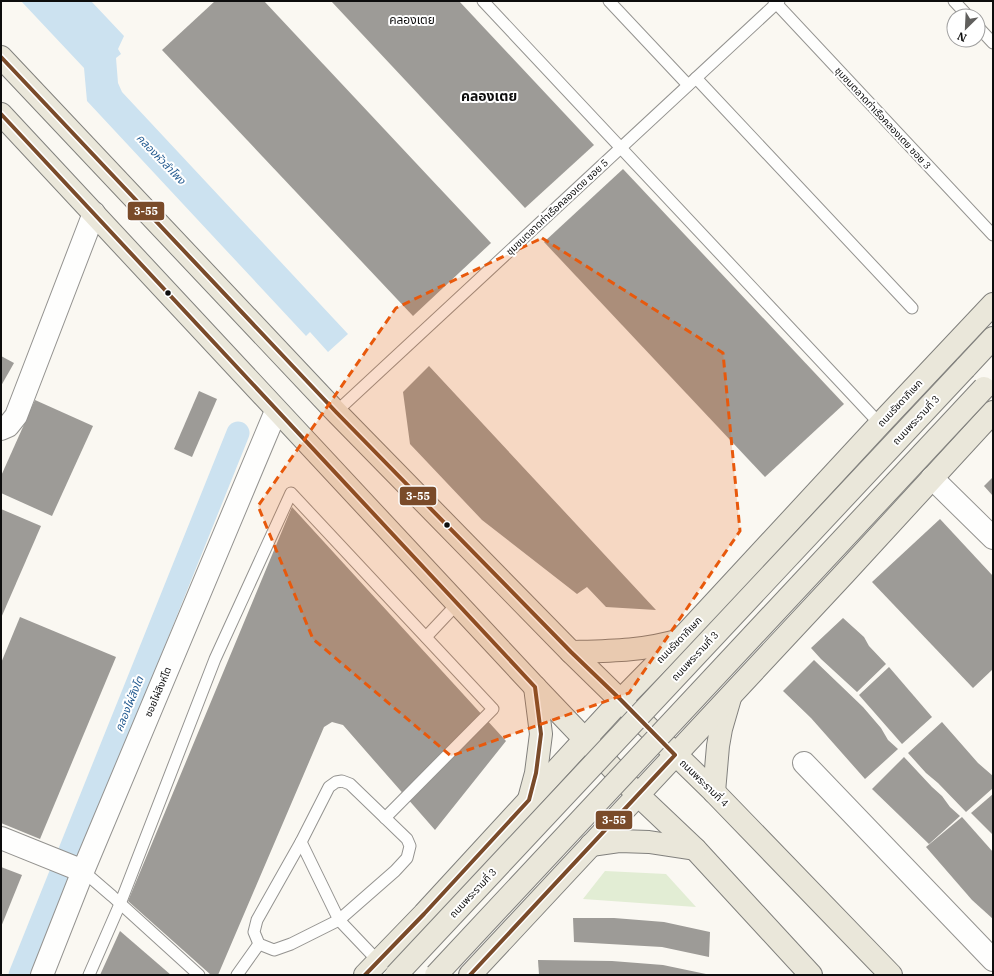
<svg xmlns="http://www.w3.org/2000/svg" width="994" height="976" viewBox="0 0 994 976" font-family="'IBM Plex Serif','Noto Sans Thai',serif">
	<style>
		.green { fill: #e2edd4 }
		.water { fill: #cce2f0 }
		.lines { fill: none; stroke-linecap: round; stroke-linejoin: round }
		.canal { stroke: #cce2f0; stroke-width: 23 }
		.building { fill: #9d9b97 }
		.service-casing { stroke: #949390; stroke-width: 13 }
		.minor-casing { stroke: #949390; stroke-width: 24 }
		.primary-casing { stroke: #81807d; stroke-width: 24 }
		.service { stroke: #fefefd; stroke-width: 11 }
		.minor { stroke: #fefefd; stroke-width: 22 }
		.primary { stroke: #eae7da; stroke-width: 22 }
		.primary-bridge-casing { stroke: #81807d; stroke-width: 24; stroke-linecap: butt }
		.primary-bridge { stroke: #eae7da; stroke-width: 22 }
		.bus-1-casing { stroke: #fff; stroke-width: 7 }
		.bus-1 { stroke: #7a4b2a; stroke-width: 4 }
		.marked { fill: #e8590c; fill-opacity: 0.2; stroke: #e8590c; stroke-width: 3; stroke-dasharray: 8 5; stroke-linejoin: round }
		.bus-dot { fill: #0d0d0d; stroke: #fff; stroke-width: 1.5 }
		.labels { text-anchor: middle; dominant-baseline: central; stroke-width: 4; stroke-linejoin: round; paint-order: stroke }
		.street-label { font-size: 10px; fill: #0d0d0d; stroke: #fff }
		.water-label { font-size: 11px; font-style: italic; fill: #245b90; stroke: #fff }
		.quarter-label { font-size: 12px; fill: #0d0d0d; stroke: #fff }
		.district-label { font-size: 14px; font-weight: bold; fill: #0d0d0d; stroke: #fff }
		.line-badge { stroke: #fff; stroke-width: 1.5 }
		.badge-label { font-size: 11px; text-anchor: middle; font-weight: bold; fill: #fff }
	</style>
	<rect width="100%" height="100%" fill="#faf8f2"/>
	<!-- green -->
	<path class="green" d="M605,871L666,874L696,907L583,899Z"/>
	<!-- water -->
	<path class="water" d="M21,1H91L124,36L118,49L121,54L116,58L118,83L122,92L348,334L328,352L310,332L306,336L87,101L84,68Z"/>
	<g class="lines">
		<!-- canal -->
		<path class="canal" d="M20,975L238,433"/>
	</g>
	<!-- building -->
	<g class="building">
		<path d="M215,1H264L491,243L413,316L162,50Z"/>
		<path d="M331,1H459L594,145L525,208Z"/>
		<path d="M623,169L844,404L765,477L544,242Z"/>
		<path d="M1,356L14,363L1,386Z"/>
		<path d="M429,366L656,610L606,607L587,587L577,594L482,520L410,444L403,392Z"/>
		<path d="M199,391L217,399L192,457L174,449Z"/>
		<path d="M35,400L93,426L52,516L1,493V476Z"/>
		<path d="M993,477V496L984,486Z"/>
		<path d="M292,507L506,741L435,830L343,725L332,722L324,727L218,975H211L128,901Z"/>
		<path d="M1,509L41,526L1,618Z"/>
		<path d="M940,519L993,576V669L973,688L872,582Z"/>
		<path d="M20,617L116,657L40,839L1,823V663Z"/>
		<path d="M843,618L864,637L869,646L886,664L857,692L821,659L811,648Z"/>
		<path d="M814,660L863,707L881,728L888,740L898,749L865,779L811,718L783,691Z"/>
		<path d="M889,667L932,717L902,744L859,695Z"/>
		<path d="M942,722L978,763L993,776V788L966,812L938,783L926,773L908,753Z"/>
		<path d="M904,757L932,787L942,796L950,807L960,816L929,844L872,789Z"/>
		<path d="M993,794V835L971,813Z"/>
		<path d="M962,817L993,852V919L972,900L926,847Z"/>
		<path d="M1,867L22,875L1,927Z"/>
		<path d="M573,918H614L664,922L710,932L709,957L662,947L574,942Z"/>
		<path d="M120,931L171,975H100Z"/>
		<path d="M538,960L612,961L663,965L706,974L539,975Z"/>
	</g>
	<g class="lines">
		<defs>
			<g id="service">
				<path d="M483,1L880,424"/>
				<path d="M609,1L688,85"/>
				<path d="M774,1L993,235"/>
				<path d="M954,1L968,16"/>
				<path d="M978,27L993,43"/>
				<path d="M696,78L912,308"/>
				<path d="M336,412L779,1"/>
				<path d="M426,637L457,604"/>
				<path d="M342,781L350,784L407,839L410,846L407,858L395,871L339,920L291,944L274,950L259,944L254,932L257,920L301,842L329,787L336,782Z"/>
				<path d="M301,842L339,920L378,961"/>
				<path d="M83,871L112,896L199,975"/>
				<path d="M89,975L120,904L215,659L291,493L493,709L385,818"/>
				<path d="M237,975L259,944"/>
			</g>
			<g id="minor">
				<path d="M1,429L8,426L16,416L94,213"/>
				<path d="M932,478L993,538"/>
				<path d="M804,763L993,960"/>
				<path d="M1,838L83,871"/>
				<path d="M42,975L83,871L276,411"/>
			</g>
			<g id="primary">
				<path d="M1,57L336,412L571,652L714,792L891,975"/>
				<path d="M1,114L535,687L638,795L695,849L811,975"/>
				<path d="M965,368L993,338"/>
				<path d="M571,652C609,651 643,651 680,640"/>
				<path d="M714,792L718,746L721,729L730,698"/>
				<path d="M529,799L536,773L541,734L535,687"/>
				<path d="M591,845L619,841L649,842L695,849"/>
				<path d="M365,975L424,914L621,700L680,640L880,424L993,304"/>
				<path d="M470,975L845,573L993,412"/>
			</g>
		</defs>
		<!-- service casing -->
		<use href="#service" class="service-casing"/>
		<!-- minor casing -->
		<use href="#minor" class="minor-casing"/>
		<!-- primary casing -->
		<use href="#primary" class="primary-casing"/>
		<!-- service -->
		<use href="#service" class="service"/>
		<!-- minor -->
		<use href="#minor" class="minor"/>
		<!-- primary -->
		<use href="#primary" class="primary"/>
		<defs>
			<g id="primary-bridge">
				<path d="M396,975L965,368"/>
				<path d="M436,975L984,388"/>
			</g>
		</defs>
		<!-- primary-bridge casing -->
		<use href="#primary-bridge" class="primary-bridge-casing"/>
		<!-- primary-bridge -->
		<use href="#primary-bridge" class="primary-bridge"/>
		<defs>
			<g id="bus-1">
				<path d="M1,57L336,412L571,652L621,700L675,755L470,975"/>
				<path d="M1,114L535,687L541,734L536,773L529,800L424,914L365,975"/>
			</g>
		</defs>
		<!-- bus-1 casing -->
		<use href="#bus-1" class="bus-1-casing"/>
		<!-- bus-1 -->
		<use href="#bus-1" class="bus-1"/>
	</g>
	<!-- marked area -->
	<path class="marked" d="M542,238L723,353L740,531L629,693L451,756L313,639L258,506L396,308Z"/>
	<!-- markers -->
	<g class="bus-dot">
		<circle cx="168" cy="293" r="3.5"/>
		<circle cx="447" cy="525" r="3.5"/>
	</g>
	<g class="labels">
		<!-- street labels -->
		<g class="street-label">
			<text transform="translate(883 118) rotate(47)">ชุมชนตลาดท่าเรือคลองเตย ซอย 3</text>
			<text transform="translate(557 207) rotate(-43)">ชุมชนตลาดท่าเรือคลองเตย ซอย 5</text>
			<text transform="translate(900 403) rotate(-47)">ถนนรัชดาภิเษก</text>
			<text transform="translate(916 420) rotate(-47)">ถนนพระรามที่ 3</text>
			<text transform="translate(679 640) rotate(-46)">ถนนรัชดาภิเษก</text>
			<text transform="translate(695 656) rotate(-47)">ถนนพระรามที่ 3</text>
			<text transform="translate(158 692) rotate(-67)">ซอยไผ่สิงห์โต</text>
			<text transform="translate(704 783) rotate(44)">ถนนพระรามที่ 4</text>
			<text transform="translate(473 893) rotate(-47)">ถนนพระรามที่ 3</text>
		</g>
		<!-- water labels -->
		<g class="water-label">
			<text transform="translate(161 159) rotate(46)">คลองหัวลำโพง</text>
			<text transform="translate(129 704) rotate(-68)">คลองไผ่สิงโต</text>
		</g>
		<!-- quarter labels -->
		<g class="quarter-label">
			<text x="412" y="19">คลองเตย</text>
		</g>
		<!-- district labels -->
		<g class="district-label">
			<text x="489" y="96">คลองเตย</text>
		</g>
	</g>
	<g class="line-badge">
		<rect x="127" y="201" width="38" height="20" rx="4" fill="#7a4b2a"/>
		<rect x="399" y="486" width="38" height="20" rx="4" fill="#7a4b2a"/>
		<rect x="595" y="810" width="38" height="20" rx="4" fill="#7a4b2a"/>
	</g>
	<g class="badge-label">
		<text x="146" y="215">3-55</text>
		<text x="418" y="500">3-55</text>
		<text x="614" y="824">3-55</text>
	</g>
	<!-- border -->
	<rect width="994" height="976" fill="none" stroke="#0d0d0d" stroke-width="4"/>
	<!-- north arrow -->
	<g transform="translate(966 28) rotate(204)"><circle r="19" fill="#ffffff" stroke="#9e9e9e"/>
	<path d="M0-3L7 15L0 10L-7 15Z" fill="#605f5d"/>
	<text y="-6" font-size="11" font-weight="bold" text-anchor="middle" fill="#0d0d0d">N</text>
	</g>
</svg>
